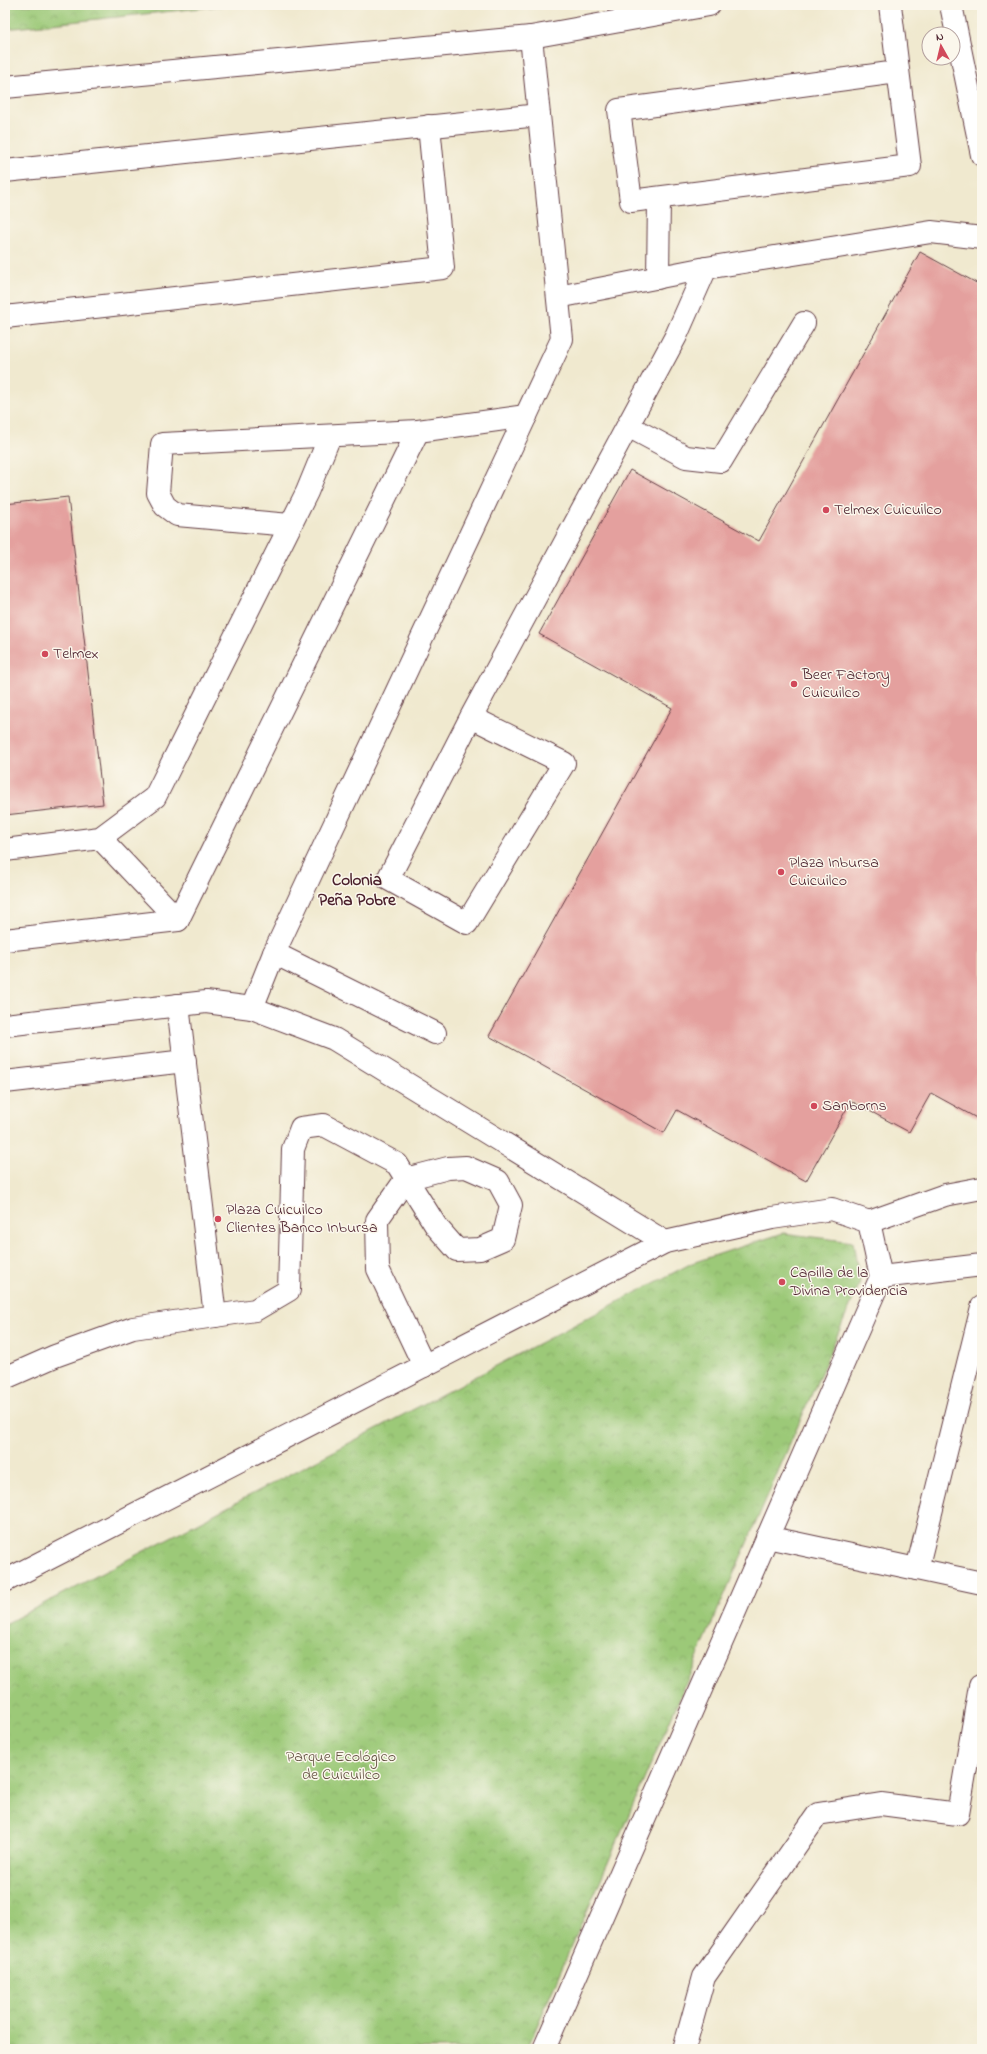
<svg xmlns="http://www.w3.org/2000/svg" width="987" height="2054" viewBox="0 0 987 2054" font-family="'Indie Flower',sans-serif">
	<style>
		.park { fill: url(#park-crowns); stroke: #737452 }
		.building { fill: #e4a09e }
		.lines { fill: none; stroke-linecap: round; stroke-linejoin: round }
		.minor-casing { stroke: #633d44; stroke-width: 24 }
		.minor { stroke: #fff; stroke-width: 22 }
		.poi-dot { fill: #d1495b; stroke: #fbf7ec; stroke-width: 1.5 }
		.labels { text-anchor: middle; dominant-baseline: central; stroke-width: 3; stroke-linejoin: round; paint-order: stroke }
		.poi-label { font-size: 16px; fill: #4a1f2b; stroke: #fbf7ec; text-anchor: start }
		.park-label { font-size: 16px; fill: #635242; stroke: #fbf7ec }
		.neighbourhood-label { font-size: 17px; font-weight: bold; fill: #4a1f2b; stroke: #fbf7ec }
	</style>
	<defs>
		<pattern id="park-crowns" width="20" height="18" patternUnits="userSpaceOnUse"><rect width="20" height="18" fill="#9cc978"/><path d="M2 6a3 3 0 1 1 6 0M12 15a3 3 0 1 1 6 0" fill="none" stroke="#88ac68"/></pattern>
	</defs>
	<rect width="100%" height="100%" fill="#fbf7ec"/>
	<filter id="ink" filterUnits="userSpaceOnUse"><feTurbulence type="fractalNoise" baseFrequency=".025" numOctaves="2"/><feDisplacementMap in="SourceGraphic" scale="8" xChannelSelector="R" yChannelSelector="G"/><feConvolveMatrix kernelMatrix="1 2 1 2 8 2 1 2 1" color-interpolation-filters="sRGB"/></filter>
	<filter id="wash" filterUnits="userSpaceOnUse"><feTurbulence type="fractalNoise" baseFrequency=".012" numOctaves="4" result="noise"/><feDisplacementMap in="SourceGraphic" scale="16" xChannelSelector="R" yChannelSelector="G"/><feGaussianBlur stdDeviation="0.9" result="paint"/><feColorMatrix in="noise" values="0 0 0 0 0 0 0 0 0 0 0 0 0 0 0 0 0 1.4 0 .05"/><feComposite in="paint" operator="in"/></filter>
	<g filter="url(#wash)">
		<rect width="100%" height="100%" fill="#f0e9cf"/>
		<!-- park -->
		<g class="park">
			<path d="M5,5H229L5,29Z"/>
			<path d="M783,1233L853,1242L860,1283L527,2049H5V1624L692,1263Z"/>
		</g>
		<g id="blocks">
			<!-- building -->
			<g class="building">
				<path d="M920,252L982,286V1121L931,1093L909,1132L851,1101L806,1181L677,1110L664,1133L489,1036L672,708L539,634L630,470L759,541Z"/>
				<path d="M68,497L103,804L5,815V504Z"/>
			</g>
		</g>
	</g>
	<g filter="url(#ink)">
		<use href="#blocks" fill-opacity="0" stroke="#633d44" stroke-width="1"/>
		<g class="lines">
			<defs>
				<g id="minor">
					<path d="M890,5L910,166L631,201L619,110L897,72"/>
					<path d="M951,5L982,155"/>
					<path d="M5,87L531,37L709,5"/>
					<path d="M5,171L539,115"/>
					<path d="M658,278L659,198"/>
					<path d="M558,297L706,268L931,232L982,238"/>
					<path d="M5,317L443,268L429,126"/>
					<path d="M628,426L686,457L721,461L804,323"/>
					<path d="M290,525L177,515L165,506L158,493L162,444L418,431L526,416"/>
					<path d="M471,717L564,763L467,923L388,879L471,717L676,336L706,268"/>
					<path d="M100,838L178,920"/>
					<path d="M5,850L100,838L155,797L307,492L330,436"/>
					<path d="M5,940L178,920L418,431"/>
					<path d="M274,953L435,1033"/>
					<path d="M252,1008L274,953L562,339L531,37"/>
					<path d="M5,1025L206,1002L252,1008L334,1039L665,1242"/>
					<path d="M5,1082L185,1061"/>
					<path d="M869,1222L945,1195L982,1188"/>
					<path d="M881,1277L982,1265"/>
					<path d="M215,1316L255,1310L289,1290L293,1149L301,1128L324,1125L397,1164L436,1226L457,1250L480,1249L503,1239L511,1205L498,1181L466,1167L448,1168L406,1179L377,1220L378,1269L424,1366"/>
					<path d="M5,1378L55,1356L133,1328L215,1316L178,1005"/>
					<path d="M767,1537L982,1583"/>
					<path d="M917,1569L982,1307"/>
					<path d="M5,1581L665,1242L772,1218L832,1209L869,1222L881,1277L544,2049"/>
					<path d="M684,2049L704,1977L818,1814L881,1804L958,1814L980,1686H982"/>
				</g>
			</defs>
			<!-- minor casing -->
			<use href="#minor" class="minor-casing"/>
			<!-- minor -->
			<use href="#minor" class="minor"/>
		</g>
	</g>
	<!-- markers -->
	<g class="poi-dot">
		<circle cx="826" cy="510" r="4"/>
		<circle cx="45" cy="654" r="4"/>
		<circle cx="794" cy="684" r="4"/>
		<circle cx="781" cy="872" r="4"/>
		<circle cx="814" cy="1106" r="4"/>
		<circle cx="218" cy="1219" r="4"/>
		<circle cx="782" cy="1282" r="4"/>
	</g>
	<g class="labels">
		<!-- poi labels -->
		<g class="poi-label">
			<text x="834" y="510">Telmex Cuicuilco</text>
			<text x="53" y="654">Telmex</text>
			<text x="802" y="675">Beer Factory<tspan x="802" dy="18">Cuicuilco</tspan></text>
			<text x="789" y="863">Plaza Inbursa<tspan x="789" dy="18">Cuicuilco</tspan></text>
			<text x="822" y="1106">Sanborns</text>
			<text x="226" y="1210">Plaza Cuicuilco<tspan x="226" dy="18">Clientes Banco Inbursa</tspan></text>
			<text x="790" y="1273">Capilla de la<tspan x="790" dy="18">Divina Providencia</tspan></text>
		</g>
		<!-- park labels -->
		<g class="park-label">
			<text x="341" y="1757">Parque Ecológico<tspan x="341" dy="18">de Cuicuilco</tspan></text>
		</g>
		<!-- neighbourhood labels -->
		<g class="neighbourhood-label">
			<text x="357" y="880">Colonia<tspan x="357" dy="20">Peña Pobre</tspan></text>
		</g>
	</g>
	<!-- margin -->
	<rect width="987" height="2054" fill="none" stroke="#fbf7ec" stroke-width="20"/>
	<!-- north arrow -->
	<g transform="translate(941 46) rotate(352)"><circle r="19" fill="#fbf7ec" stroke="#b4a19f"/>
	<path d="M0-3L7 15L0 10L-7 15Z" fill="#d1495b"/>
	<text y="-6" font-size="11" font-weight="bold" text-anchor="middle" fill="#4a1f2b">N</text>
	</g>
</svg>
